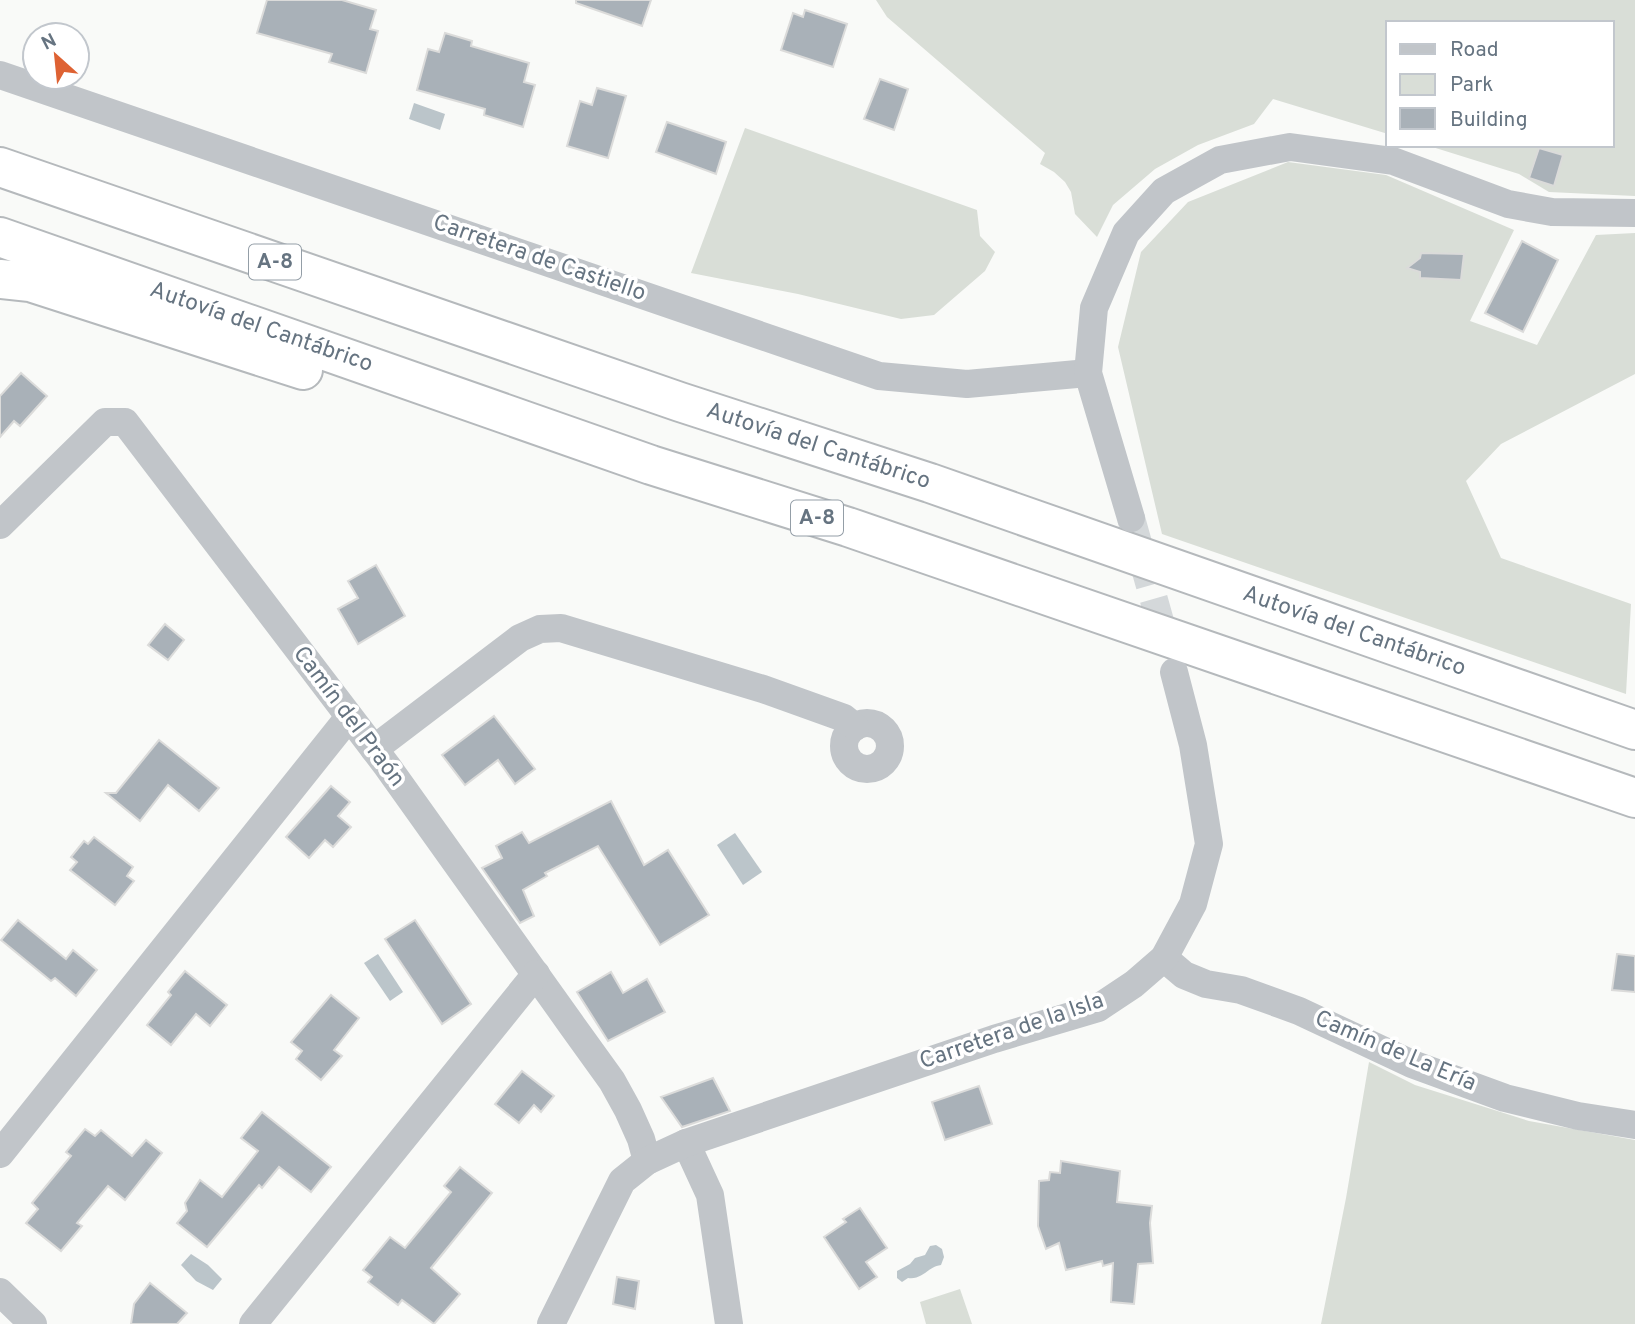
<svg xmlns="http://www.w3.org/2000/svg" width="1635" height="1324" viewBox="0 0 1635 1324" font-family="Overpass,sans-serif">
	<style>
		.green { fill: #d9ded7 }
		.water { fill: #bbc5ca }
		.building { fill: #a9b1b8; stroke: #dbdbda; stroke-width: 2 }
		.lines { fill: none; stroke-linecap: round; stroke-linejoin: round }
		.minor-tunnel { stroke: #d4d8da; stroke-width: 28; stroke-dasharray: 28 14; stroke-linecap: butt }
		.motorway-casing { stroke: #b5b9bc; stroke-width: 42 }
		.minor { stroke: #c1c5c9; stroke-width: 28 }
		.motorway { stroke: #fff; stroke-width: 38 }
		.labels { text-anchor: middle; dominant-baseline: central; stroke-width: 7; stroke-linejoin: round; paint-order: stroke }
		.shield { fill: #fff; stroke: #949ea7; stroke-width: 2 }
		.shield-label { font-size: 21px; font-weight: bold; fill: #667481 }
		.street-label { font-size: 23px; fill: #667481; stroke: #fff }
	</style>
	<rect width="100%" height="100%" fill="#f9faf8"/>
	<!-- green -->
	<g class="green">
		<path d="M876,0H1635V196L1549,192L1519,174L1426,145H1612V23H1388V134L1273,99L1254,124L1198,145L1155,169L1113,205L1097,237L1075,214L1071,192L1065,182L1054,172L1040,164L1045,153L887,17Z"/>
		<path d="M745,128L977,210L980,236L995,252L985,271L934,315L901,319L798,294L691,273Z"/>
		<path d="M1288,162L1386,175L1514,230L1470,321L1537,345L1596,235L1635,233V374L1501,444L1466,481L1501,558L1631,604L1626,694L1162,534L1118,347L1141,252L1188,202Z"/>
		<path d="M1369,1062L1415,1085L1529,1121L1635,1140V1324H1321L1346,1198Z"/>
		<path d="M960,1289L972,1324H926L920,1302Z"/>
	</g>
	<!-- water -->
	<g class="water">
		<path d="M414,103L445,114L440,130L409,119Z"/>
		<path d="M735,833L762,872L743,885L717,845Z"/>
		<path d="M378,954L403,992L390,1001L364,963Z"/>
		<path d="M936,1245L942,1249L944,1257L941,1265C927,1267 923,1280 908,1278L902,1282L897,1278V1271L910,1264L915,1258L925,1255L930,1246Z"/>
		<path d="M191,1254L208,1265L222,1279L213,1290L196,1281L181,1265Z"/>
	</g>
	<!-- building -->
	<g class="building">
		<path d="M267,0H342L376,10L370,29L378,31L366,73L329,62L332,54L257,33Z"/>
		<path d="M576,0H651L642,26L576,3Z"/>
		<path d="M805,10L847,24L833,67L781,50L793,13L803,17Z"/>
		<path d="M445,33L472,41L471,46L529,63L524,82L535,85L523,127L484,115L485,109L417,90L428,49L439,52Z"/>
		<path d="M880,79L908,89L894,130L864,119Z"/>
		<path d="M597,88L626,96L608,158L567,146L580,101L592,105Z"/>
		<path d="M667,122L726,142L716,174L656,152Z"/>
		<path d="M1539,148L1563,155L1554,186L1529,178Z"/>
		<path d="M1522,241L1558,260L1523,332L1485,313Z"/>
		<path d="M1421,253L1464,254L1461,280L1420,278V272L1407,268L1420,258Z"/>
		<path d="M21,373L47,396L20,426L14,421L0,437V396Z"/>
		<path d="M376,565L405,616L358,644L338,609L358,598L348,581Z"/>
		<path d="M165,624L184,640L168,660L148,645Z"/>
		<path d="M494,716L535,769L515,784L498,760L465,785L442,755Z"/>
		<path d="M159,740L219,788L199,811L168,785L140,821L106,793H116Z"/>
		<path d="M331,786L350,802L338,816L351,827L333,847L325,840L309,858L286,837Z"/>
		<path d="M611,801L644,865L668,850L709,915L660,945L598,846L545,873L547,876L523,890L534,916L520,923L482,868L502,858L496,846L522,832L529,843Z"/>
		<path d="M94,837L133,867L127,876L134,881L115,905L70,870L77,862L71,857L84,841L88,844Z"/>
		<path d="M18,920L66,959L73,950L97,970L76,996L55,978L51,981L1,940Z"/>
		<path d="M415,920L471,1004L442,1024L385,939Z"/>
		<path d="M1617,954L1635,956V992L1612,990Z"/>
		<path d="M185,971L227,1005L210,1026L196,1014L171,1045L147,1025L171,995L168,992Z"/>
		<path d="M611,972L623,993L647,979L665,1012L608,1041L577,992Z"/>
		<path d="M331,995L359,1018L334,1050L342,1056L321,1080L296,1059L302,1051L291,1042Z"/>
		<path d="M522,1071L554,1096L541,1112L534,1105L519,1123L495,1104Z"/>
		<path d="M713,1078L730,1111L682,1127L661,1097Z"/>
		<path d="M979,1086L992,1124L945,1140L932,1102Z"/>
		<path d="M262,1112L331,1167L311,1192L279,1167L262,1188L259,1185L207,1247L177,1223L187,1211L185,1203L200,1180L222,1197L258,1151L241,1138Z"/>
		<path d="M85,1129L95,1136L101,1130L132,1156L146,1140L162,1153L125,1200L108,1186L77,1223L82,1226L61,1251L26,1223L38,1209L32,1203L71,1156L66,1152Z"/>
		<path d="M1061,1161L1120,1171L1117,1202L1152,1206L1150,1223L1153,1263L1138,1264L1134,1304L1111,1302L1113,1263L1103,1266L1102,1261L1066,1270L1059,1243L1046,1249L1038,1226L1039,1181L1049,1180L1050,1172L1060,1173Z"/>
		<path d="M460,1167L492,1193L431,1268L460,1294L434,1324L402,1300L398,1305L368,1282L372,1277L363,1270L390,1237L405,1248L451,1192L444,1186Z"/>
		<path d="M860,1208L887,1248L866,1262L877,1277L859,1289L824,1237L846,1222L843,1219Z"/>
		<path d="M617,1277L639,1281L635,1309L613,1304Z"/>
		<path d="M150,1283L187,1313L177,1324H131L134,1304Z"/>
	</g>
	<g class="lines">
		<!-- minor-tunnel -->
		<path class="minor-tunnel" d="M1131,518L1168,650"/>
		<defs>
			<g id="motorway">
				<path d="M0,167L680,402L930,483L1635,730"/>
				<path d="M0,237L651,465L848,527L1635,798"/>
				<path d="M0,279L30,282L303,370"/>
			</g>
		</defs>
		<!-- motorway casing -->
		<use href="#motorway" class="motorway-casing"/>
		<!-- minor -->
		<g class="minor">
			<path d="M0,75L879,376L967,384L1088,373"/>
			<path d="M1131,518L1088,373L1094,308L1126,233L1164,191L1220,160L1290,147L1393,161L1508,204L1552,212L1635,213"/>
			<path d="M0,525L105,422H125L387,766L571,1024L612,1081L628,1110L641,1139L647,1161"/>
			<circle cx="867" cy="746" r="23"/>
			<path d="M374,749L520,638L540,629L561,628L763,689L844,718L855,727"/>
			<path d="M1164,958L1184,975L1206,984L1241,990L1299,1011L1412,1064L1505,1098L1578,1116L1635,1125"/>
			<path d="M686,1143L710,1195L729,1324"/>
			<path d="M0,1154L349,717"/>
			<path d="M0,1292L33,1324"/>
			<path d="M253,1324L536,974"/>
			<path d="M551,1324L622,1181L647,1161L686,1143L994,1039L1098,1008L1134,984L1164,958L1193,904L1209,844L1193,745L1174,672"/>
		</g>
		<!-- motorway -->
		<use href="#motorway" class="motorway"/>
	</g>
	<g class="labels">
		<!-- shield labels -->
		<g class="shield">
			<rect x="249" y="244.5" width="52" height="35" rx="5"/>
			<rect x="791" y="500.5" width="52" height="35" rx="5"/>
		</g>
		<g class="shield-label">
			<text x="275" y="262">A-8</text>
			<text x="817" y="518">A-8</text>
		</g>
		<!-- street labels -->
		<g class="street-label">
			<text transform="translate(539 259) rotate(19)">Carretera de Castiello</text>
			<text transform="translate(261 328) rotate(19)">Autovía del Cantábrico</text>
			<text transform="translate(818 447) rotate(18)">Autovía del Cantábrico</text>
			<text transform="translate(1354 632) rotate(19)">Autovía del Cantábrico</text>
			<text transform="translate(348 717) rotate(53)">Camín del Praón</text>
			<text transform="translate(1012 1032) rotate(-19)">Carretera de la Isla</text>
			<text transform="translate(1395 1052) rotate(23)">Camín de La Ería</text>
		</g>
	</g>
	<!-- legend -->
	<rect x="1386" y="21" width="228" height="126" fill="#ffffff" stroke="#c2c7cd" stroke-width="2"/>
	<rect x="1400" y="44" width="35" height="10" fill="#c1c5c9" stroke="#c2c7cd" stroke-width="2"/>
	<text x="1450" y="56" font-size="21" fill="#667481">Road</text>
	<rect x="1400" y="74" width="35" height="21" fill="#d9ded7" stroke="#c2c7cd" stroke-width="2"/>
	<text x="1450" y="91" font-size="21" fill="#667481">Park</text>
	<rect x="1400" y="108" width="35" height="21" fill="#a9b1b8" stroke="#c2c7cd" stroke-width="2"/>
	<text x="1450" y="126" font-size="21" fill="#667481">Building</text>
	<!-- north arrow -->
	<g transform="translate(56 56) rotate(333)"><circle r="33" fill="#ffffff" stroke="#c2c7cd" stroke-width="2"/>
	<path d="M0-5L12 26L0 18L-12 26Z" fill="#de6233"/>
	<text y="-10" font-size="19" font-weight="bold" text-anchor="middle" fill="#667481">N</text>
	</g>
</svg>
